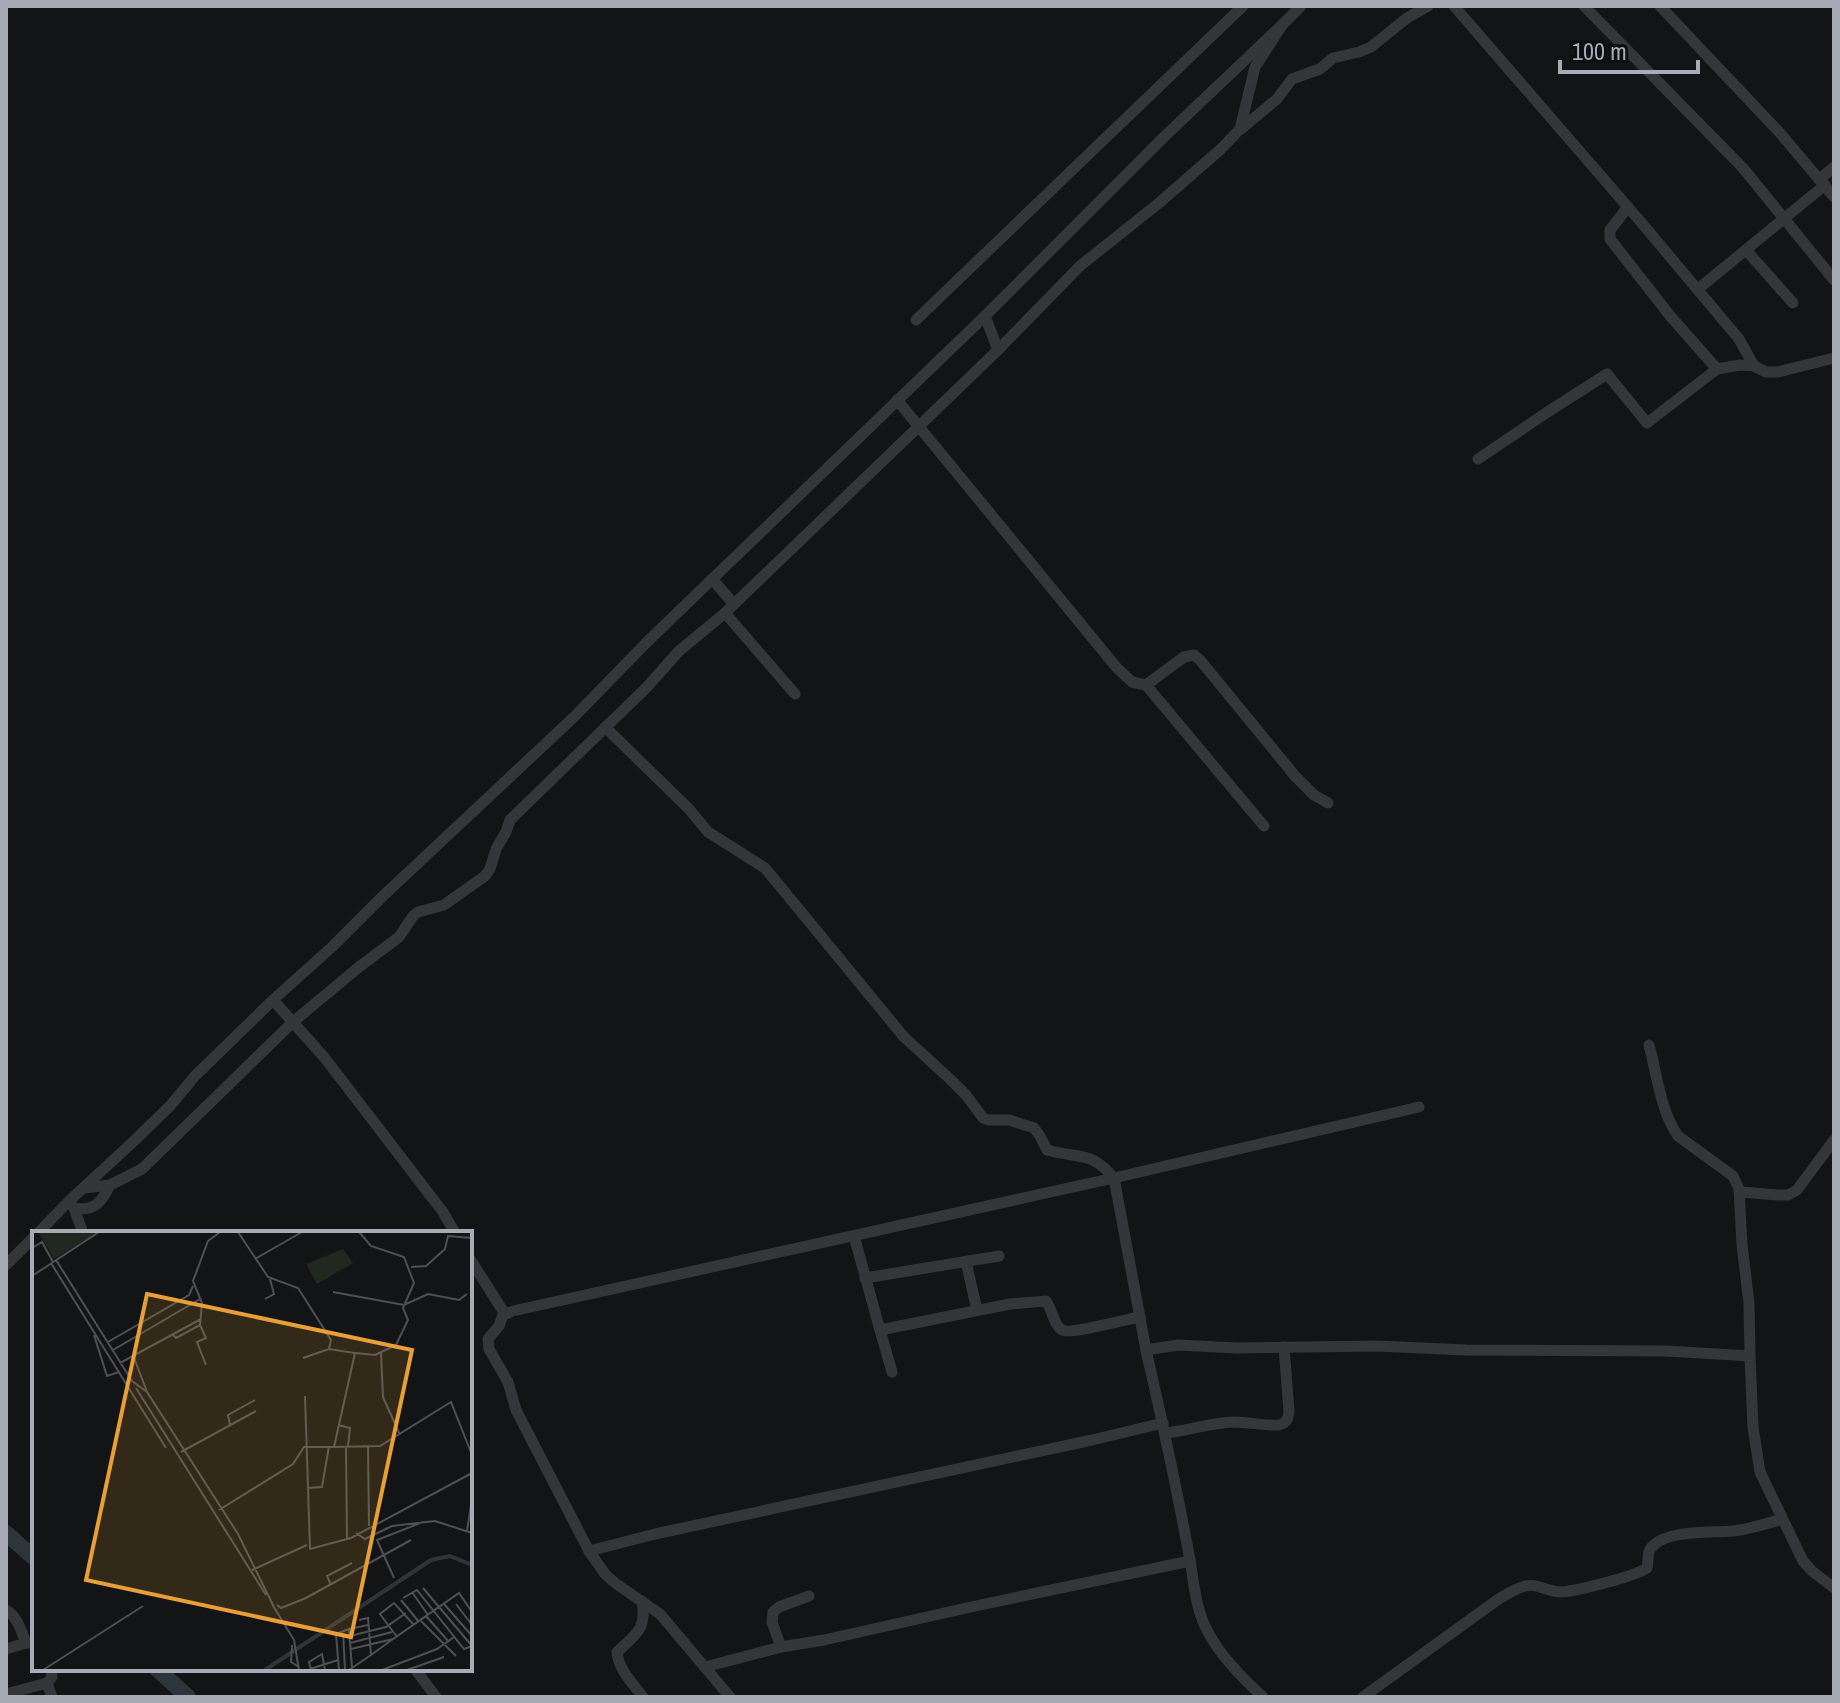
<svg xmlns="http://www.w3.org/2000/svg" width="1840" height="1703" viewBox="0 0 1840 1703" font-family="'Archivo Narrow',sans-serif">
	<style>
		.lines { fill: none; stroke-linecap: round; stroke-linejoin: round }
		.river { stroke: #2c353a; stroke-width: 16 }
		.street { stroke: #35363a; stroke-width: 11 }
		.inset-river { fill: none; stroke: #2c353a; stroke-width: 4 }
		.inset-road { fill: none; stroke: #4e5055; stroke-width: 2 }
		.view { fill: #e89f38; fill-opacity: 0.15; stroke: #e89f38; stroke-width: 4 }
		.inset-edge { fill: none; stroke: #a6abb5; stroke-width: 4 }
	</style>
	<rect width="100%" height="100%" fill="#131415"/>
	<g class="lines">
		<!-- river -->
		<g class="river">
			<path d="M6,1533L34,1558"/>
			<path d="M157,1669L188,1697"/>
		</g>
		<!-- street -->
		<g class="street">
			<path d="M1454,6L1640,221L1739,339L1754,366"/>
			<path d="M1584,6L1743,168L1834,280"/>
			<path d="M1660,6L1780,133L1834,197"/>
			<path d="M1241,129L1277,99L1292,79L1320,69L1333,58L1359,52L1371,47L1407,18L1428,6"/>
			<path d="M1820,179L1834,167"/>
			<path d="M1628,207L1610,230V239L1671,317L1717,369"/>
			<path d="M1746,250L1793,303"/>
			<path d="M1698,289L1825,185"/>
			<path d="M985,316L998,350"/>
			<path d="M916,320L1243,6"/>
			<path d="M897,400L1117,668L1132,682L1146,685L1264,826"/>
			<path d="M1478,459L1546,413L1607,374L1647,423L1717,369L1740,365L1754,366L1766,372H1778L1834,358"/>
			<path d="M712,579L734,604"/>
			<path d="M725,613L795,694"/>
			<path d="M1146,685L1184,657L1194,655L1200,660L1295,776L1314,795L1328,803"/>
			<path d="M605,727L689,809L708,832L765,868L904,1037L950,1079L966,1095L983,1118L988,1120H1009L1034,1128L1040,1136L1047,1150C1078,1159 1091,1150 1114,1178L1146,1350"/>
			<path d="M273,1000L324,1057L443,1212L455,1233"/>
			<path d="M84,1188L110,1185L142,1169L293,1022L359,967L399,937L413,916L418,912L444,905L485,876L490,869L496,849L506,832L510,820L647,687L679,651L725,613L998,350L1080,266L1159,203L1221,149L1240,129L1255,67L1283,24L1301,6"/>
			<path d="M1740,1192L1778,1195H1788L1797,1190L1834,1140"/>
			<path d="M38,1233L69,1201L134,1141L170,1106L195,1076L273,1000L333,946L382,897L574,717L646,643L985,316L1164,137L1283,24"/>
			<path d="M83,1233L74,1208C94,1212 102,1202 110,1185"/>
			<path d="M854,1236L880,1330L1010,1304L1046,1301C1052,1308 1053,1324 1062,1330C1070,1335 1127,1319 1140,1317"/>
			<path d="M470,1259L505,1314"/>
			<path d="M966,1262L977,1310"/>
			<path d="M6,1265L34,1237"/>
			<path d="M865,1278L999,1256"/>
			<path d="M880,1330L892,1372"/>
			<path d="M1750,1356L1753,1427L1760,1472L1803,1561L1812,1571L1834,1588"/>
			<path d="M1166,1433C1189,1430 1211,1423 1234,1422C1248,1422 1267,1426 1279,1425C1287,1423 1288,1419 1289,1411L1284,1347"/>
			<path d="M589,1551L655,1534L1092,1440L1163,1423"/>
			<path d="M642,1601C647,1630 636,1634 617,1652C618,1669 633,1684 643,1697"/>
			<path d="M6,1610C18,1617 21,1631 26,1643"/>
			<path d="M781,1647L772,1622L773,1612L779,1607L809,1596"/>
			<path d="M6,1649L26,1643H34"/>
			<path d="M705,1667L781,1647L824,1640L980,1605L1190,1561"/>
			<path d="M415,1669L436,1697"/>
			<path d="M47,1683L52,1677L51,1669"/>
			<path d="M6,1694L47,1683L52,1697"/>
			<path d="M730,1697L660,1614L615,1583L605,1574L589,1551L516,1410L508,1382L489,1349L488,1339L499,1326L503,1315L513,1311L1114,1178L1419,1107"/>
			<path d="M1263,1697C1242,1678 1221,1657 1208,1632C1196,1611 1194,1584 1190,1560C1177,1490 1162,1420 1146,1350L1178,1345L1237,1348L1377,1346L1466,1350L1666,1351L1750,1356L1749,1303L1742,1245L1739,1189L1733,1176L1678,1136C1660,1110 1657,1074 1649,1045"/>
			<path d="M1363,1697L1500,1598C1512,1592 1523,1583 1536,1586C1545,1588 1552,1592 1561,1592C1577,1591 1636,1576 1647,1568C1649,1559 1646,1551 1654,1545C1669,1530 1712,1533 1733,1531C1750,1529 1766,1524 1782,1519"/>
		</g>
	</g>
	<!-- overview -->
	<g transform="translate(32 1231)">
		<rect width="440" height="440" fill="#131415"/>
		<path d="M6,1H66L22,28ZM311,18L321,32L285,53L274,33Z" fill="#202820"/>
		<path class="inset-river" d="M233,439L399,329L418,325L440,334"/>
		<path class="inset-road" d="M206,1L236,46L266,57L299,109L297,118M0,17L10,11L21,31M223,28L270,1M24,29L100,150L115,161L206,303L242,376M19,32L134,217M379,36L394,35L413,18L416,5L440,7M0,45L67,1M301,61L372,74L396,63L427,69L435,63M233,68L242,63L238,48M140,103L144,107L168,94M62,104L75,145L87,141M76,111L157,64L161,55M81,119L168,68M323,122L343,124L364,114L376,89L371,77L382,52L372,26L339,15L327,1M349,122L351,166L368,204M101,124L115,161M271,127L297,118L323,122L302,216L348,215L419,171L440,224M88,132L169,88M174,134L165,111L174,107L168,94L170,72L161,50L176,10L188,1M104,157L234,364M273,165L278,318L319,307L440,242M198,194L196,184L223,169M306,194L318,197L316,215M314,215L315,309M336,216L337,295M149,221L224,180M275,257L290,256L297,215M187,279L261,233L272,216H302M435,300L440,268M324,302L333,308L360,295L403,290L440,302M220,339L275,314M362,347L345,309L391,291M299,354L295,345L320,332M391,357L440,415M380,361L396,384M371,367L385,359L432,418L440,415M369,369L387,391M240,373L262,409L267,439M412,373L440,405M424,373L440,394M245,374L249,377L274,367L379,309M394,385L417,411M389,390L424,425M311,400L313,439M318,405L354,396L374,382M365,406L348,383L362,372L382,394M318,412L360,401M260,414L259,431L267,436M319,418L361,408L427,362L440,381M339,424L361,408M320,437L317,398L336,394M278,438L306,429M11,439L111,375M279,439L277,431L290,423L293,439M307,439L304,403L317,398M317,439L339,424L336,387L327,389M350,439L405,418L422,406M375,439L412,426"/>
		<path class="view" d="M115,63L380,119L319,406L54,349Z"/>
		<rect width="440" height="440" class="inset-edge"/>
	</g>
	<!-- border -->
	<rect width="1840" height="1703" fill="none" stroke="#a6abb5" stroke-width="16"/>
	<!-- scale -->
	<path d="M1560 60v12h138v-12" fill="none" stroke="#a6abb5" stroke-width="4"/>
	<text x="1572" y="60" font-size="24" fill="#a6abb5" stroke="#0e0f10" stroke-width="6" paint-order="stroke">100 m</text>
</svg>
